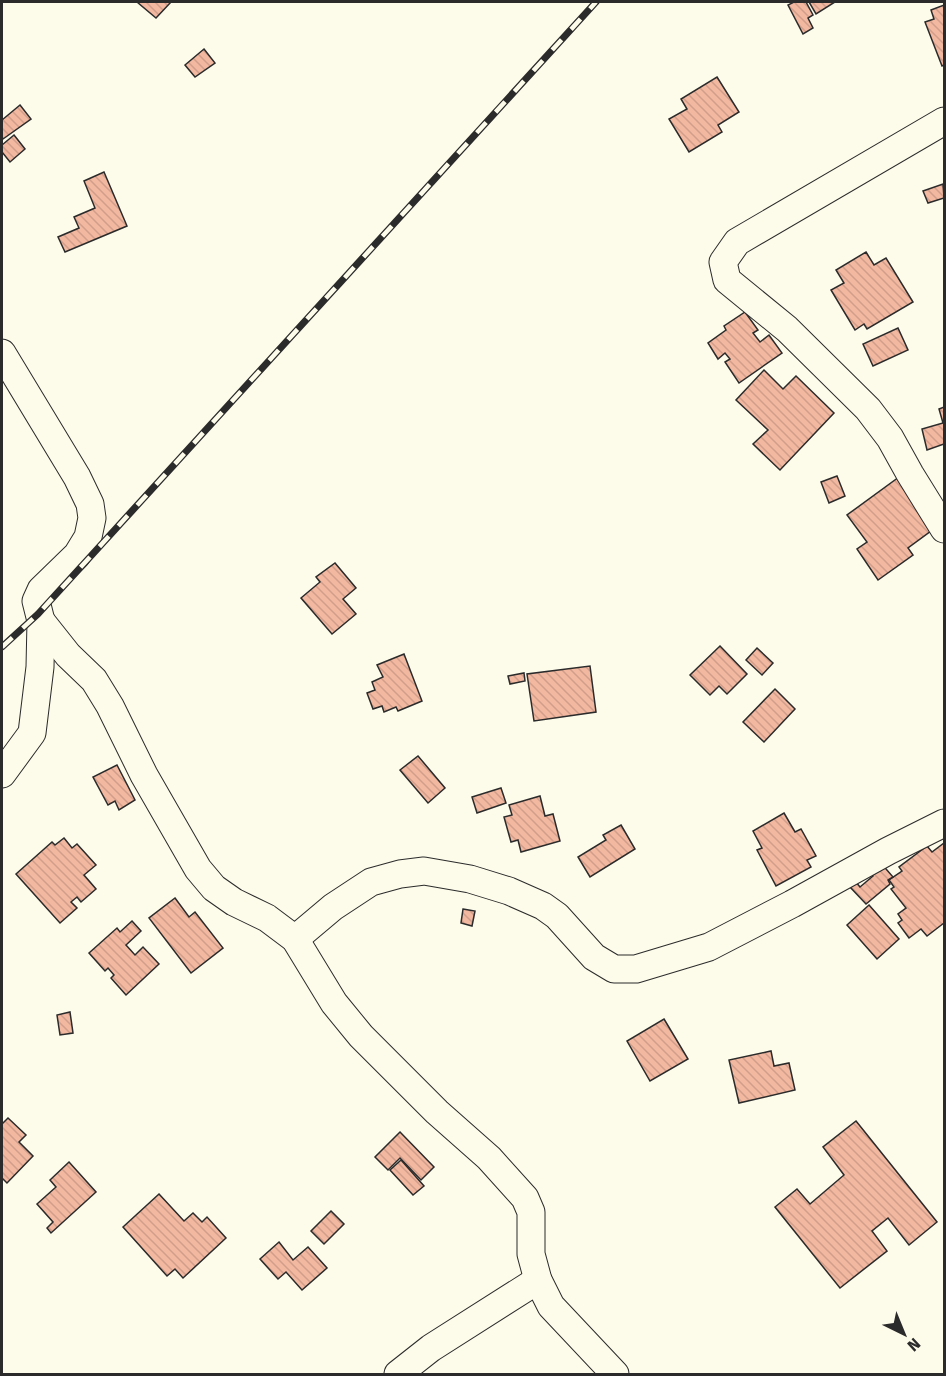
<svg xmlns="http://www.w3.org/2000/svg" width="946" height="1376" viewBox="0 0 946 1376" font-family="'Fira Sans',sans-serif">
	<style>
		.building { fill: url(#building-back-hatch); stroke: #2b2b2b; stroke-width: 1.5 }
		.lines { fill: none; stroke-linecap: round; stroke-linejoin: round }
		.street-casing { stroke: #2b2b2b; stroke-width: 29 }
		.street { stroke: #fdfbea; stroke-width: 27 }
		.rail-casing { stroke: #2b2b2b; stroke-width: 7 }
		.rail { stroke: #fdfbea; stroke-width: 4.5; stroke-dasharray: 14; stroke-linecap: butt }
	</style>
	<defs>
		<pattern id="building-back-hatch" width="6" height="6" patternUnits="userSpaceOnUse" patternTransform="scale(1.5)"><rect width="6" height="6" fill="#f2b8a0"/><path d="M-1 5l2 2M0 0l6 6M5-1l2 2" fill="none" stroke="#d09e8a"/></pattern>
	</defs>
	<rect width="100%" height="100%" fill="#fdfbea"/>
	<!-- building -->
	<g class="building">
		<path d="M137,2H171L156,18Z"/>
		<path d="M794,2H806L813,15L808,18L813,28L803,34L788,5Z"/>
		<path d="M809,2H835L816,14Z"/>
		<path d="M944,5V65L942,66L925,22L934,19L931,10Z"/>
		<path d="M204,49L215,63L195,77L185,65Z"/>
		<path d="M717,77L739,112L718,125L722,132L689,152L669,119L687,109L681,99Z"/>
		<path d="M20,105L31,119L3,139L2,137V120Z"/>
		<path d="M14,135L25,149L10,162L2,152V145Z"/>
		<path d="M104,172L127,226L65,252L58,237L79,228L74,217L95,208L84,181Z"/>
		<path d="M943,184L944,198L928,203L923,191Z"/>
		<path d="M866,252L874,265L886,258L913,302L867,329L864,324L855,330L831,290L844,283L836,270Z"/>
		<path d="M745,312L758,330L753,333L760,342L769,335L782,353L739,383L725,362L730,359L725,353L718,359L708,343L726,330L724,326Z"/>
		<path d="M898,328L908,350L873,366L863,344Z"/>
		<path d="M764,370L783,389L796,376L834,413L780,470L753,444L768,430L736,400Z"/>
		<path d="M944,407V444L927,450L922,429L943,423L939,409Z"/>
		<path d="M837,476L845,496L829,503L821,482Z"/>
		<path d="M899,477L935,528L908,548L913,555L878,580L857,549L867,542L847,515Z"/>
		<path d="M335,563L356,588L343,599L356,614L332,634L301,598L320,582L316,577Z"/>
		<path d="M720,646L747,674L727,694L719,686L710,695L690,675Z"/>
		<path d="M757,648L773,663L762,675L746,660Z"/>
		<path d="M404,654L422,701L398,711L396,707L384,712L382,706L373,709L367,693L375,690L372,682L383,677L377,665Z"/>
		<path d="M590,666L596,712L534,721L527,674Z"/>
		<path d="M524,673L525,681L510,684L508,676Z"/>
		<path d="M775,689L795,709L764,742L743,722Z"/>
		<path d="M418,756L445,788L428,803L400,770Z"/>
		<path d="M117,765L135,800L119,810L115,801L108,805L93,777Z"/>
		<path d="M501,788L506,803L477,813L472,797Z"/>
		<path d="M540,796L545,816L553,814L560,841L521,852L518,840L511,842L504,817L512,815L509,805Z"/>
		<path d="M784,813L795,832L801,829L816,856L807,860L811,867L776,886L757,850L762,848L753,831Z"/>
		<path d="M621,825L635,849L590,877L578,857L606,840L603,835Z"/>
		<path d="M64,838L72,848L77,844L96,865L84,875L96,889L81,902L77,897L71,902L77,908L60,923L16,874L52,842L55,845Z"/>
		<path d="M944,843V923L927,936L921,929L909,938L898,923L902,920L898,914L906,908L891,889L894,887L889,880L902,871L899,867L927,846L932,852Z"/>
		<path d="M880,862L893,877L888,880L890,884L866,904L850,887L856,882L860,887L873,876L869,872Z"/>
		<path d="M175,898L189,917L195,912L223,948L191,973L149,918Z"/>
		<path d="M869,905L899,939L877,959L847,925Z"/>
		<path d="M463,909L475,911L472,926L461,923Z"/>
		<path d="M132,921L141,931L126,945L135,955L143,947L159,964L126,995L111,978L114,975L108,968L105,971L89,953L117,928L120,932Z"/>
		<path d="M70,1012L73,1033L60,1035L57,1015Z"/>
		<path d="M664,1019L688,1059L650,1081L627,1041Z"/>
		<path d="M771,1051L774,1066L789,1063L795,1090L739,1103L729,1060Z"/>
		<path d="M8,1118L26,1135L19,1142L33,1156L7,1183L2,1178V1124Z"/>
		<path d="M856,1121L937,1222L909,1245L888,1218L872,1231L887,1251L840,1288L775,1207L797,1189L810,1204L844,1175L823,1147Z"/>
		<path d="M400,1132L434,1167L421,1180L400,1158L388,1170L375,1157Z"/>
		<path d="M401,1160L424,1186L413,1195L390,1170Z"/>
		<path d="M69,1162L96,1192L51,1233L47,1228L53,1222L37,1204L56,1187L50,1180Z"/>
		<path d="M159,1194L184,1221L193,1213L202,1222L207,1217L226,1238L183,1278L175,1269L167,1276L123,1227Z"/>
		<path d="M331,1211L344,1224L324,1244L311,1231Z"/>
		<path d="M279,1242L293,1260L308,1247L327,1268L302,1290L286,1272L278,1279L260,1259Z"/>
	</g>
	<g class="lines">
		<defs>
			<g id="street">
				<path d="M944,121L737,242L723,262L727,280L787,329L868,409L890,438L910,474L944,529"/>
				<path d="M2,353L77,477L90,504L92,518L88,537L77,555L41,590L36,601L41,621L40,667L32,733L2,774"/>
				<path d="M41,621L68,655L94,680L110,706L144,775L198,869L214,888L234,902L267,918L295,939L334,1003L361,1036L437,1112L489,1158L525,1198L531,1212V1254L538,1280L551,1306L615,1374"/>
				<path d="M295,939L333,907L371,882L400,874L424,871L470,879L509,891L543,906L557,916L594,957L614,969H636L709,947L792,904L888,851L944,823"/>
				<path d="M398,1374L431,1348L538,1280"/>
			</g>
		</defs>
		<!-- street casing -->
		<use href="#street" class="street-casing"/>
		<!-- street -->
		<use href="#street" class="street"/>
		<defs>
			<path id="rail" d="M2,647L38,614L596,2"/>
		</defs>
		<!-- rail casing -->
		<use href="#rail" class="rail-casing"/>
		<!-- rail -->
		<use href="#rail" class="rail"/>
	</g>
	<!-- border -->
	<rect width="946" height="1376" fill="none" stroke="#2b2b2b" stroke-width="6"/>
	<!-- north arrow -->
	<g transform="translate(904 1334) rotate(137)" stroke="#fdfbea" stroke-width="4.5" paint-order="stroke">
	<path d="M0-4.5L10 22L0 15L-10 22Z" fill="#2b2b2b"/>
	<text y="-9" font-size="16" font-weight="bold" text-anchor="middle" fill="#2b2b2b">N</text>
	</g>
</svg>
